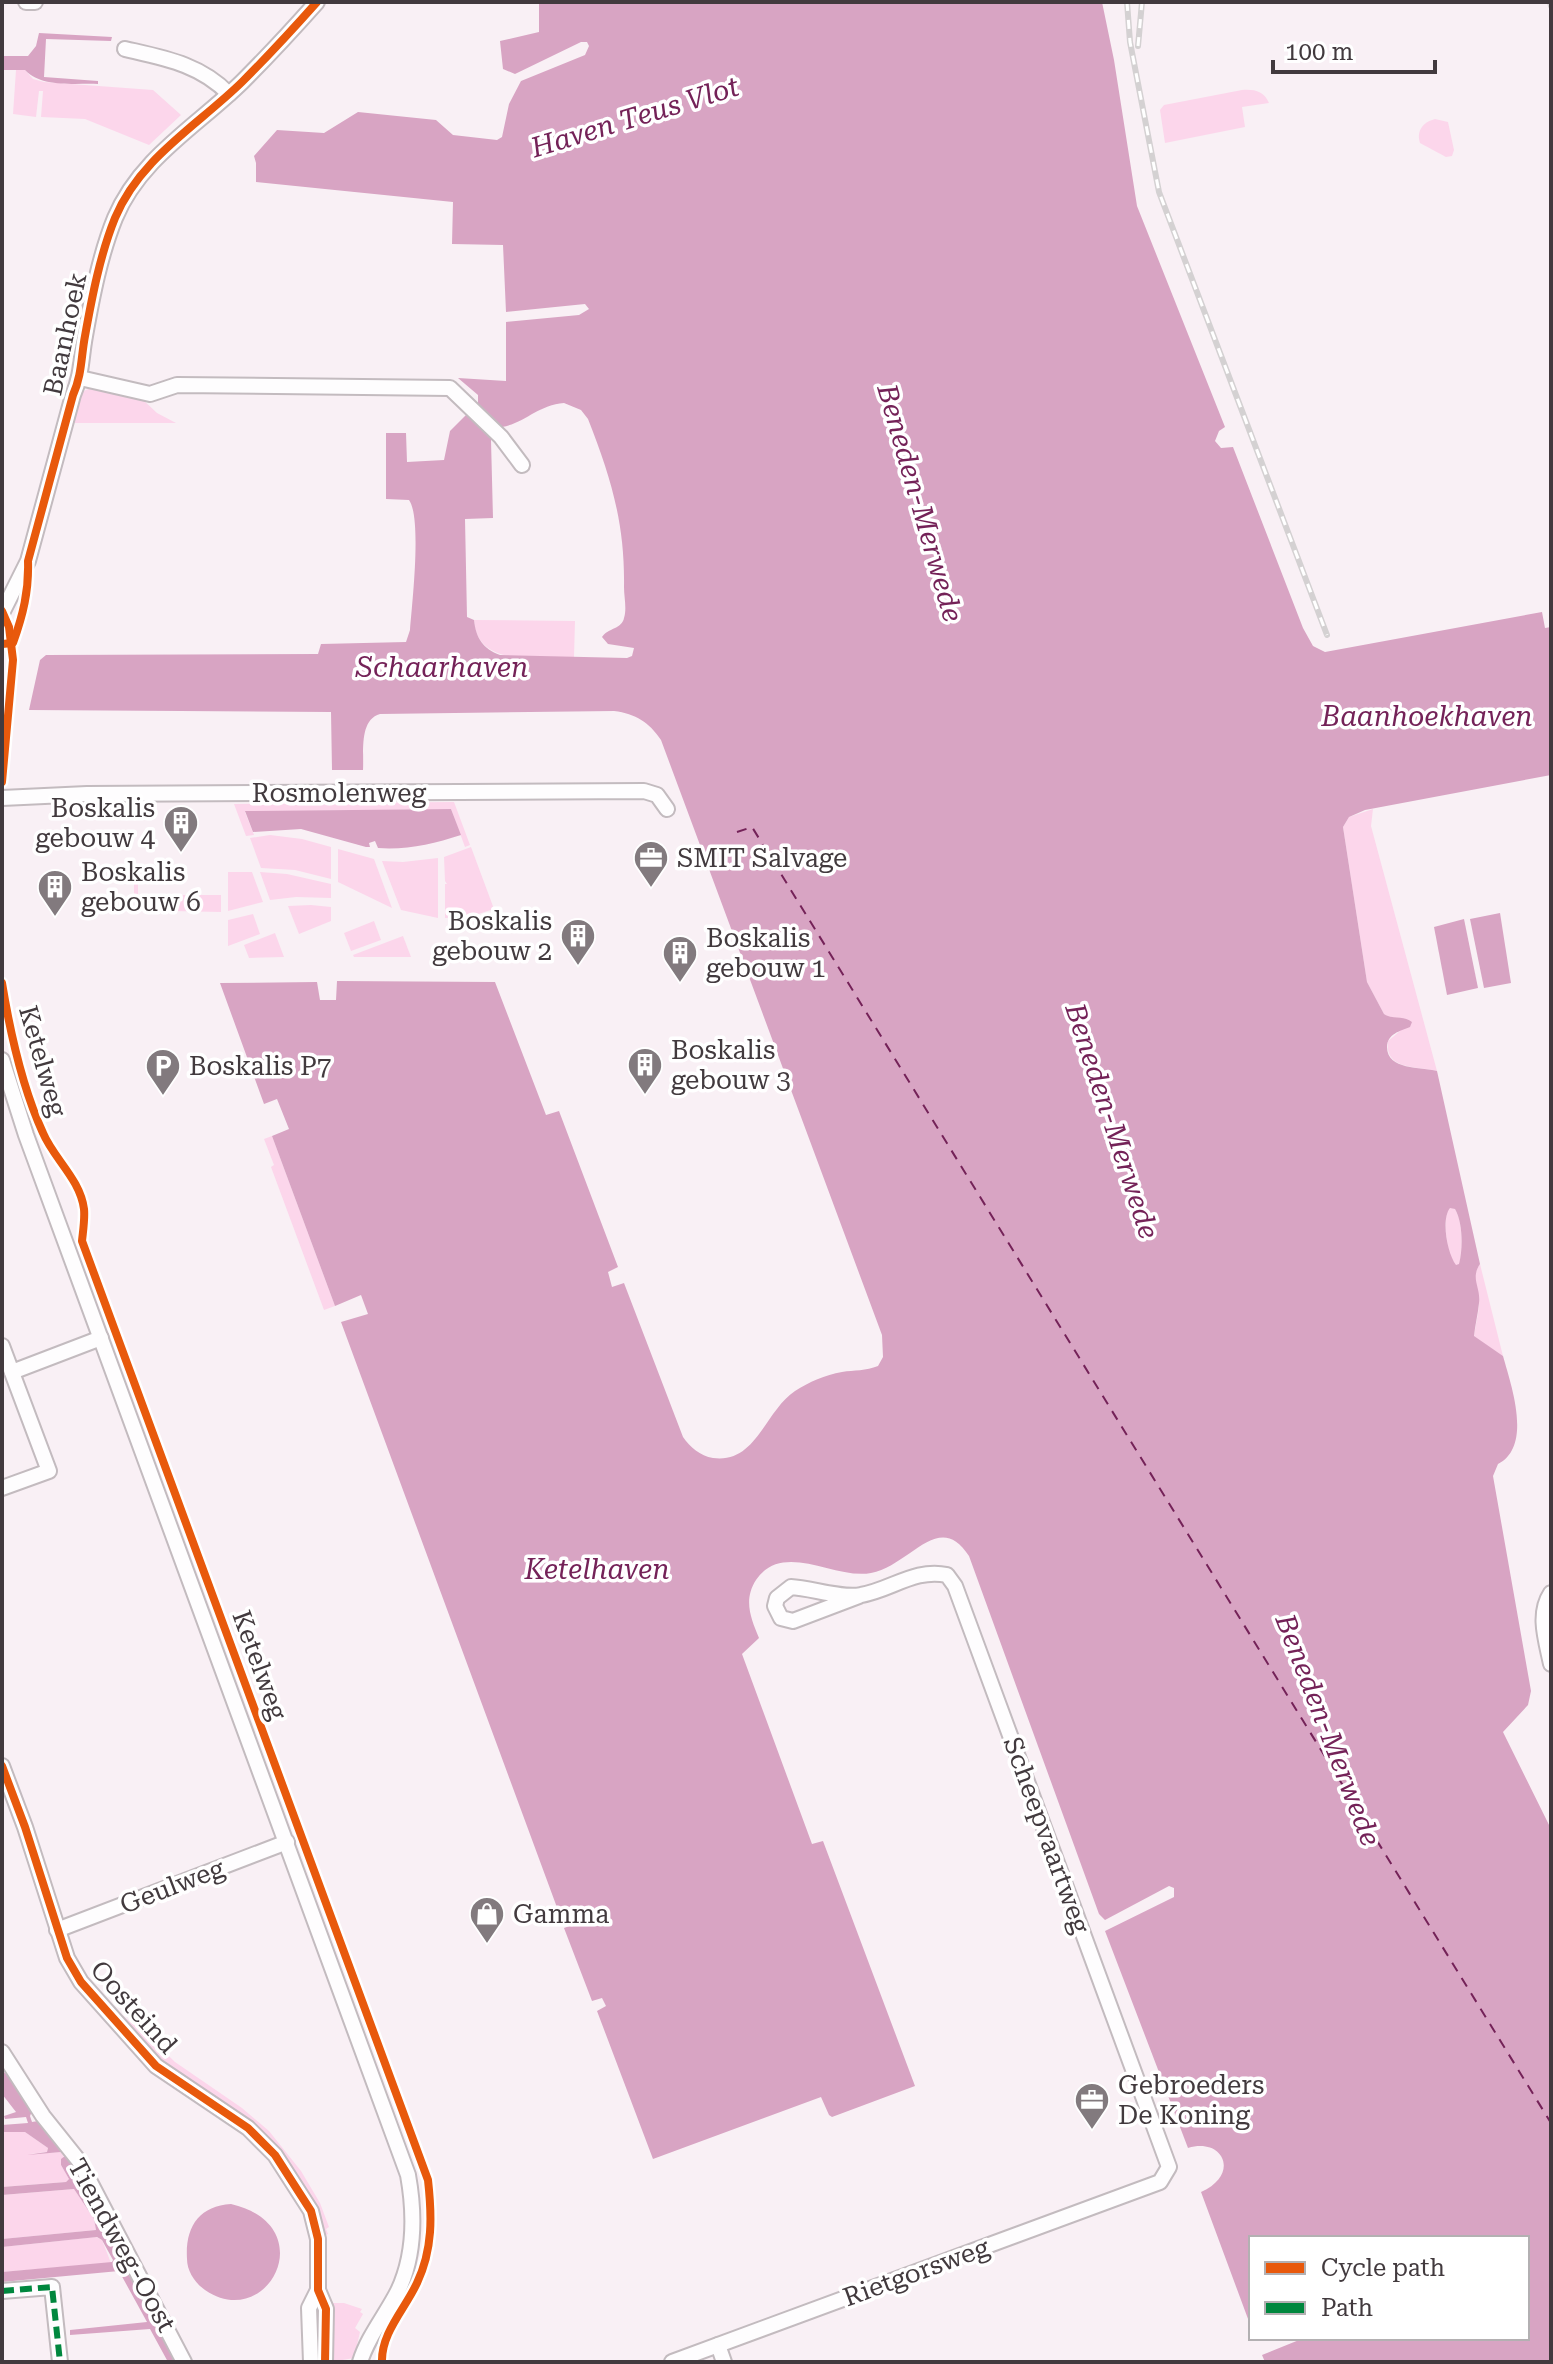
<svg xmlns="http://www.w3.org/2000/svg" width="1553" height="2364" viewBox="0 0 1553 2364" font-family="'Roboto Serif',serif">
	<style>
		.green { fill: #fcd6eb }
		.water { fill: #d8a4c3; fill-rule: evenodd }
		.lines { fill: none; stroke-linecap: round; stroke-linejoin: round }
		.ferry { stroke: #742258; stroke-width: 2; stroke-dasharray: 10 8; stroke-linecap: butt }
		.minor-casing { stroke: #c3bbbf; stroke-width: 18 }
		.minor { stroke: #fefdfe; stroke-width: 14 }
		.rail-casing { stroke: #d4d1d2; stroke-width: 6 }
		.rail { stroke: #fff; stroke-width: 3; stroke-dasharray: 9; stroke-linecap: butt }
		.quiet { stroke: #00873e; stroke-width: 6; stroke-dasharray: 12 6; stroke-linecap: butt }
		.cycleway-casing { stroke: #fff; stroke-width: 13 }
		.cycleway { stroke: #e8590c; stroke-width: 8 }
		.labels { text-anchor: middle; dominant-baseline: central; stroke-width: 7; stroke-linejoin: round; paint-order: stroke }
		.street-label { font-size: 26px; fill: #423a3e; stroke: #fff }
		.poi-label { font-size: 26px; fill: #423a3e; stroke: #fff; text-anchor: start }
		.water-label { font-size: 28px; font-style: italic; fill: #742258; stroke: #fff }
	</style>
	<rect width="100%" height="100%" fill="#f9f0f5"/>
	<!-- green -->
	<g class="green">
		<path d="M16,70H25L33,79L44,82L153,90L181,115L149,145L85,119L41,117L43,91H39L36,117L13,114Z"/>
		<path d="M1242,90C1254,89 1264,91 1269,103L1242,107L1245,127L1165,143L1160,110L1164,105Z"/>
		<path d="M1435,119L1448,122L1454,150L1452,156L1446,157L1420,143C1416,131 1423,122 1435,119Z"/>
		<path d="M96,387L141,398L157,413L176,423H67C73,407 76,389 96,387Z"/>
		<path d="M474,620L575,621L574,657C539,656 477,669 474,620Z"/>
		<path d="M454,802L470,845L465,847L451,809L245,812L254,835L246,836L234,804Z"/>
		<path d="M1373,809L1371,826L1437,1071C1416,1066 1384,1070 1388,1041L1400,1031L1384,1014L1367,982L1343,827L1349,817Z"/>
		<path d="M270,835L302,839L331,847V879L295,870L261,868L250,838Z"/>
		<path d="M471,847L494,909L469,917L465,918L464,914L462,918H445V884H447L445,881L444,857Z"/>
		<path d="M338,849L374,859L392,908L338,882Z"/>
		<path d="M438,858V918L401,910L382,861L403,862Z"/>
		<path d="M134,870H138V895H221V912L172,911L134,902Z"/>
		<path d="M228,872H252L263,902L228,911Z"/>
		<path d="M260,872L287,874L331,884V898L296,897L270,900Z"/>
		<path d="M311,905L331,907V921L299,934L288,906Z"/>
		<path d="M253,914L260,934L228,946V920Z"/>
		<path d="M374,921L381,940L351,951L344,933Z"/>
		<path d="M275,933L284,957L249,958L244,945Z"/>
		<path d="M403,936L411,957H354L353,955Z"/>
		<path d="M272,1136L335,1306L324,1310L271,1167L274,1165L264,1139Z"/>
		<path d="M1450,1207L1455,1209C1463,1223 1463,1249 1459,1265L1455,1266C1446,1252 1444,1226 1447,1209Z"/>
		<path d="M1480,1264L1503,1356L1474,1337C1475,1326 1479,1313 1479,1303C1478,1287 1470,1279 1480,1264Z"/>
		<path d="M103,2000L148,2036L175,2062L242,2108L269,2131L301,2171L320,2203L329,2227L326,2229L328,2234L317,2239L287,2166L173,2074Z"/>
		<path d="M2,2132H25L48,2148L47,2152L29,2154L61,2152L64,2157L61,2165L69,2179L66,2182L2,2187Z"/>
		<path d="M74,2189L94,2219L96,2230L2,2239V2195Z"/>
		<path d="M96,2237L102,2240L111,2263L2,2272V2247Z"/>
		<path d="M330,2303H344L362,2309L360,2312L363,2314L355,2328L360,2332L354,2358L331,2362Z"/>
	</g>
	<!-- water -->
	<g class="water">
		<path d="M539,2H1102L1114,60L1137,206L1225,427L1219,431L1215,441L1221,448L1233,447L1303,628L1313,646L1325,652L1542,612L1545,628L1551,627V775L1365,810L1349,817L1343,827L1367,982L1384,1014C1392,1020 1404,1015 1412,1022L1410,1027C1400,1031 1387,1034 1387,1047C1387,1070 1421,1067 1437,1071L1480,1264C1470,1279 1481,1287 1479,1303C1478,1314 1475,1325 1474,1336L1503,1356C1511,1385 1533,1446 1498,1464L1493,1476L1531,1691L1528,1705L1503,1732L1551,1829V2362H1265L1262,2355L1304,2338H1527V2238H1251V2327L1201,2192C1241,2174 1223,2137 1188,2148L1105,1931L1174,1897V1888L1169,1886L1105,1920L1099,1914L969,1556C939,1509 911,1565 871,1573C835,1580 783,1540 756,1580C743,1600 751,1619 759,1638L742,1654L812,1844L823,1841L915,2086L832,2117L829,2115L821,2097L653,2159L597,2011L606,2006L602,1998L592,2001L564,1928L586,1920V1914L562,1921L341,1322L368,1314L361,1295L335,1306L272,1136L289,1129L277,1099L264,1104L220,983L317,982L320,1000H336L337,981L495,982L546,1115L559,1111L618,1267L608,1272L612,1287L624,1283L683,1437C690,1447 700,1456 713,1458C756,1464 765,1411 795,1391C809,1382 825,1375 842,1372C854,1370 866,1371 878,1366L883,1357L882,1335L661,740C649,722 636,714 614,711L380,714C359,720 364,752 363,770H332L331,712L29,710L40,660L46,655L318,654L321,644L406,642L410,630C412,604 422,518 409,500L386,499V433H406L407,462L444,460L450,431L478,403V395L458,378L506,381V322L579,315L589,309L585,304L506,312L503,245L452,244L453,202L256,182V163L254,156L277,130L324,133L358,112L436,120L453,135L497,140L502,137L509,104L521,81L585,55L589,46L587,42H581L515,74L503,69L500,41L539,32ZM564,403L581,410L588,419C611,478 625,523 624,587C624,597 627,609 624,618C622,629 608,628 602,637L608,644L634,648L632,656L627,658L500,655C483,649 476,638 474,620L467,617L465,519L493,518L491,440L502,427C525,423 538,405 564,403ZM1450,1208L1455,1209C1463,1223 1463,1249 1459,1264L1456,1265C1447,1253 1441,1219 1450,1208Z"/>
		<path d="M39,33L112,37L111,41L46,39L44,77L98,81V84C74,83 42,88 25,70H2V56H28L36,46Z"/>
		<path d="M451,809L461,835C433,844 407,850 378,848L375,841L369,843L370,847H366L301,829L253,832L245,811Z"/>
		<path d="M1500,913L1511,983L1484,988L1470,919Z"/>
		<path d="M1464,919L1478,988L1447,995L1434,927Z"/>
		<path d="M2,2070L15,2083L33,2109L30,2116L32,2122L38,2121L62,2148L61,2152L27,2155L47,2152L48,2148L25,2132H2V2125L28,2123L26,2117L5,2119L4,2116L16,2112L2,2094Z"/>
		<path d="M65,2156L71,2159L100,2215L101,2225L108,2231L142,2293L145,2305L155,2315L179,2362H168L150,2329L70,2335V2330L147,2322L119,2271L2,2282V2272L112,2262L113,2260L102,2240L97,2237L2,2247V2239L96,2230L94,2219L74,2189L2,2195V2187L66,2182L69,2179L61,2165V2159Z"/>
		<path d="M231,2204C324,2226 267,2333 205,2290C195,2283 187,2271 187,2259C185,2227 199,2206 231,2204Z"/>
	</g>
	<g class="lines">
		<!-- ferry -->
		<path class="ferry" d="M737,832L752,827L1551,2123"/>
		<defs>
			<g id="minor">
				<path d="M26,2H35"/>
				<path d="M125,49C164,58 200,64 229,94"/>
				<path d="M80,378L150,394L177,385L450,388L501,437L522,465"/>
				<path d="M2,613L28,561L73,395C82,375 81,357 85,336C92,297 100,255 115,218C140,158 197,126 242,82C268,56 293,29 317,2"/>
				<path d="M2,798L87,794L644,791L657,795L667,809"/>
				<path d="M2,1060L26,1135L408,2175C415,2214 415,2255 398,2291C386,2315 368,2336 360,2362"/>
				<path d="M2,1346L49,1471L2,1488"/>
				<path d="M12,1372L101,1338"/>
				<path d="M1551,1593C1537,1614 1546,1640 1551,1664"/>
				<path d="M2,1766L25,1827L67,1958L81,1982L156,2066L248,2128L275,2155L311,2211L318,2239V2290L326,2309L325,2362"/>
				<path d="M57,1930L287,1842"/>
				<path d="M2,2052L43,2116L79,2161L184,2362"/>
				<path d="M2,2291L52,2287L60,2362"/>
				<path d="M718,2345L724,2362"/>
				<path d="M311,2362L309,2308L318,2290"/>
				<path d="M672,2362L1160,2182L1169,2167L955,1586L947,1575C915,1568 891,1590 861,1595C842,1599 811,1588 791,1587L777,1598L775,1606L781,1618L793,1621L859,1596"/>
			</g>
		</defs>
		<!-- minor casing -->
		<use href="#minor" class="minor-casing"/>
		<!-- minor -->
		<use href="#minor" class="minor"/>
		<defs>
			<g id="rail">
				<path d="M1127,2L1130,42L1159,192L1327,635"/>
				<path d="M1550,2L1551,6"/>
				<path d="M1138,46L1142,2"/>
			</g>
		</defs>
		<!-- rail casing -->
		<use href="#rail" class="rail-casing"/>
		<!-- rail -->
		<use href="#rail" class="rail"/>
		<!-- quiet -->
		<path class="quiet" d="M2,2291L52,2287L60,2362"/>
		<defs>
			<g id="cycleway">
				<path d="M2,611L9,627L13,660L2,782"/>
				<path d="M2,644L13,643C23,615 29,591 28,561L73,395C82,375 81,357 85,336C92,297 100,255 115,218C140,158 197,126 242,82C268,56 293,29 317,2"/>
				<path d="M2,983C10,1032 22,1087 43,1133C54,1159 80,1179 84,1209C85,1219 83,1231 82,1241L428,2180C432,2216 433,2249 417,2283C405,2309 381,2333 382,2362"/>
				<path d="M2,1766L25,1827L67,1958L81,1982L156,2066L248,2128L275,2155L311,2211L318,2239V2290L326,2309L325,2362"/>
			</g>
		</defs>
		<!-- cycleway casing -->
		<use href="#cycleway" class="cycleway-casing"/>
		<!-- cycleway -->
		<use href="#cycleway" class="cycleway"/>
	</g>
	<!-- icons -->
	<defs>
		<symbol id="building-pin" viewBox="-11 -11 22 30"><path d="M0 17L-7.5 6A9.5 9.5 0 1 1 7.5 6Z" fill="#827a7e" stroke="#fff"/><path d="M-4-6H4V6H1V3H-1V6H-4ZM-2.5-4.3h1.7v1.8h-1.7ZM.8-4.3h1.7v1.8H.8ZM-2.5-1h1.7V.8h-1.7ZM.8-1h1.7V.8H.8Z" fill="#fff"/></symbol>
		<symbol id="office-pin" viewBox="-11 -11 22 30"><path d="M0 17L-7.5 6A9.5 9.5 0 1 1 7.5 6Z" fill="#827a7e" stroke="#fff"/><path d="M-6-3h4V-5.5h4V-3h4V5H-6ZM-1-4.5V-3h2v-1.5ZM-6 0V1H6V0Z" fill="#fff"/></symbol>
		<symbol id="parking-pin" viewBox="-11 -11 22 30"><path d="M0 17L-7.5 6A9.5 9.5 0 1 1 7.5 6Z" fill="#827a7e" stroke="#fff"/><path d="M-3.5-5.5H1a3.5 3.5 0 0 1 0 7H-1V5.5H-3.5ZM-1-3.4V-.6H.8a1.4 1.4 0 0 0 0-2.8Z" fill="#fff"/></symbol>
		<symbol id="shop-pin" viewBox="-11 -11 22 30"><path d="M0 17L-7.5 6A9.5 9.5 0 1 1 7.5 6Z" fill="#827a7e" stroke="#fff"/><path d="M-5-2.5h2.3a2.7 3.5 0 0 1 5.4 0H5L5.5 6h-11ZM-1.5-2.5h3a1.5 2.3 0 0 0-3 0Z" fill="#fff"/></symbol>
	</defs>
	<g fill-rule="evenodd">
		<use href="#building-pin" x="161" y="803" width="40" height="54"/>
		<use href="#office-pin" x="631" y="838" width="40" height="54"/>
		<use href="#building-pin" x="35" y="867" width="40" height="54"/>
		<use href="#building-pin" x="558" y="916" width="40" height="54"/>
		<use href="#building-pin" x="660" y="933" width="40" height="54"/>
		<use href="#building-pin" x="625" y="1045" width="40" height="54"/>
		<use href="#parking-pin" x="143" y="1046" width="40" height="54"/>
		<use href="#shop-pin" x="467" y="1894" width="40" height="54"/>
		<use href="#office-pin" x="1072" y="2080" width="40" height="54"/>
	</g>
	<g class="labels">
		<!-- street labels -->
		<g class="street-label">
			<text transform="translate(65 334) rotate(-78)">Baanhoek</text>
			<text x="339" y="793">Rosmolenweg</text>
			<text transform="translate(43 1061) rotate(74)">Ketelweg</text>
			<text transform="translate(260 1665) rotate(70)">Ketelweg</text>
			<text transform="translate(1047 1835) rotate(70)">Scheepvaartweg</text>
			<text transform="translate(172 1886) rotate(-21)">Geulweg</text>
			<text transform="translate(134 2007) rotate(48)">Oosteind</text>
			<text transform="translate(122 2245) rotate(61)">Tiendweg-Oost</text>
			<text transform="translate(916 2272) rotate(-20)">Rietgorsweg</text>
		</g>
		<!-- poi labels -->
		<g class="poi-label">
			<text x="155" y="808" text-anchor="end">Boskalis<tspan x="155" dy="30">gebouw 4</tspan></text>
			<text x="677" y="858">SMIT Salvage</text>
			<text x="81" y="872">Boskalis<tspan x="81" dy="30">gebouw 6</tspan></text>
			<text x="552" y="921" text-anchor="end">Boskalis<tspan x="552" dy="30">gebouw 2</tspan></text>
			<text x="706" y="938">Boskalis<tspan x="706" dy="30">gebouw 1</tspan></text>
			<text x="671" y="1050">Boskalis<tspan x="671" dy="30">gebouw 3</tspan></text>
			<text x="189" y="1066">Boskalis P7</text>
			<text x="513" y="1914">Gamma</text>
			<text x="1118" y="2085">Gebroeders<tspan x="1118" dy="30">De Koning</tspan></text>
		</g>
		<!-- water labels -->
		<g class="water-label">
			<text transform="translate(635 117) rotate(-17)">Haven Teus Vlot</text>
			<text transform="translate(920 503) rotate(74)">Beneden-Merwede</text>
			<text x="442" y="667">Schaarhaven</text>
			<text x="1427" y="716">Baanhoekhaven</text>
			<text transform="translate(1112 1121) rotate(72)">Beneden-Merwede</text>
			<text x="597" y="1569">Ketelhaven</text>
			<text transform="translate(1328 1730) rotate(69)">Beneden-Merwede</text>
		</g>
	</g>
	<!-- border -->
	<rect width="1553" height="2364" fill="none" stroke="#423a3e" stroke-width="8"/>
	<!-- legend -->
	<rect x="1249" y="2236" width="280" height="104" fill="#ffffff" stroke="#b3b0b2" stroke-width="2"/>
	<rect x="1265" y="2262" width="40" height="12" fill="#e8590c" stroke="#b3b0b2" stroke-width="2"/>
	<text x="1321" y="2276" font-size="24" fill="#423a3e">Cycle path</text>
	<rect x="1265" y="2302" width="40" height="12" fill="#00873e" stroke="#b3b0b2" stroke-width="2"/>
	<text x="1321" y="2316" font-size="24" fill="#423a3e">Path</text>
	<!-- scale -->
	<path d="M1273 60v12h162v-12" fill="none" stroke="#423a3e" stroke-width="4"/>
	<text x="1285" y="60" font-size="24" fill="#423a3e" stroke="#ffffff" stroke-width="6" paint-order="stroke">100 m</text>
</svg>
